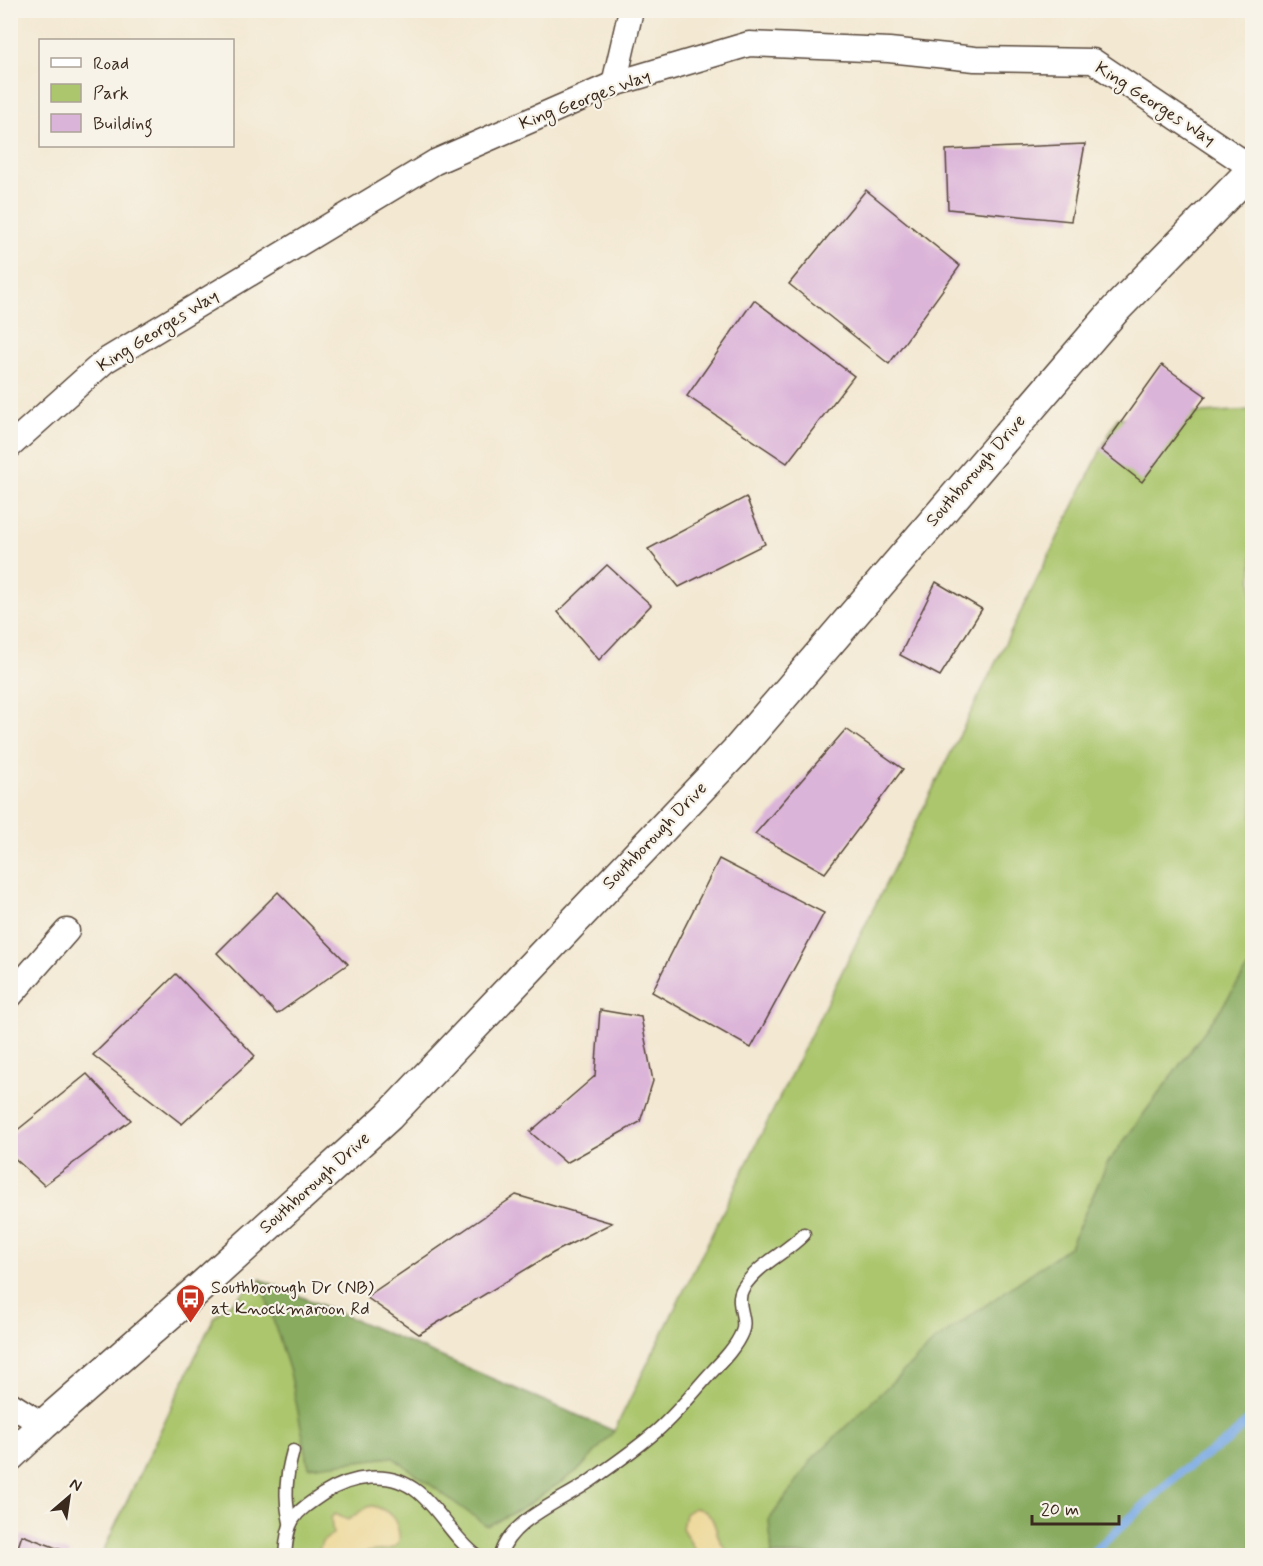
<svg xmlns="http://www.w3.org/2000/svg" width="1263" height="1566" viewBox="0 0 1263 1566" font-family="Mynerve,sans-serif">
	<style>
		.green { fill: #abc66d; stroke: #737846; stroke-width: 1.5 }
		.forest { fill: #88ab60; stroke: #626a3f; stroke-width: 1.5 }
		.sand { fill: #eeda9e; stroke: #94825e; stroke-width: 1.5 }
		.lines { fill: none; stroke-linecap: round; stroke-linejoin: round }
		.stream { stroke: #7aaae5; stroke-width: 9 }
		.building { fill: #dbb4d9 }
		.service-casing { stroke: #574639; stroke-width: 15 }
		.minor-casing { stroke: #574639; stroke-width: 27 }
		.tertiary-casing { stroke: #574639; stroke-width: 33 }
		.service { stroke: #fff; stroke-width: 12 }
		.minor { stroke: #fff; stroke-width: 24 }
		.tertiary { stroke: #fff; stroke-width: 30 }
		.labels { text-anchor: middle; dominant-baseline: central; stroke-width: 4.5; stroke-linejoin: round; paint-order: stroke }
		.street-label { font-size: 18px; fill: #3b2a1e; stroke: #f7f3e8 }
		.poi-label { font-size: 18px; fill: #3b2a1e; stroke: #f7f3e8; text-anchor: start }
	</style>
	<rect width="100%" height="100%" fill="#f7f3e8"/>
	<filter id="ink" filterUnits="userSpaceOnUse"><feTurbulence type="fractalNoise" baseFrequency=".0167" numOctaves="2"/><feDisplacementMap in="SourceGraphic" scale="12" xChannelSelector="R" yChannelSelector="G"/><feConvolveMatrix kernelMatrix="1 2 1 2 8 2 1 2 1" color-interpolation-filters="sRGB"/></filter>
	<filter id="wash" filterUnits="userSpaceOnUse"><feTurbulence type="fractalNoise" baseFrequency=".008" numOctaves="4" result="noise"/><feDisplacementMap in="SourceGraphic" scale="24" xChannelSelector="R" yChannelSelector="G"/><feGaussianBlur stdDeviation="1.35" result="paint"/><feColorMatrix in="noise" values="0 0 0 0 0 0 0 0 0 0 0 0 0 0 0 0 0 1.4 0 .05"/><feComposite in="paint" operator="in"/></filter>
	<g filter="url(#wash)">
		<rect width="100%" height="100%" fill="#f3e8d2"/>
		<!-- green -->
		<path class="green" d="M1252,410V1555L101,1556L214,1317L260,1279L614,1431L1117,418Z"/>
		<!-- forest -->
		<g class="forest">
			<path d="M1252,962V1555H772L769,1520L814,1457L936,1340L1070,1246L1107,1164L1220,1010Z"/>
			<path d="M260,1279L614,1431L580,1469L523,1508L487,1526L392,1457L309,1467L290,1372Z"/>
		</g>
		<!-- sand -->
		<g class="sand">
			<path d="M373,1506C384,1509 394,1515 397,1526C409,1559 372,1546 358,1555H317L322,1542L333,1534L331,1518L335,1514L348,1520L367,1507Z"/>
			<path d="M694,1508C719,1511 712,1532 724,1547C727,1551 732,1553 736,1555H698L682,1528L685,1514Z"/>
		</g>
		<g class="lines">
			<!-- stream -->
			<path class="stream" d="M1089,1556L1183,1470L1229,1440L1252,1417"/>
		</g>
		<g id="blocks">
			<!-- building -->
			<g class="building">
				<path d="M1085,144L1071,221L948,209L946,150Z"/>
				<path d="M866,190L960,266L889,364L789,284Z"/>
				<path d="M754,300L854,376L787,463L687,396Z"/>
				<path d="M1162,365L1206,396L1142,482L1101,450Z"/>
				<path d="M746,497L765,544L679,587L648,549Z"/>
				<path d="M607,565L651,605L599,660L558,612Z"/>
				<path d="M936,582L982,609L940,676L900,655Z"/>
				<path d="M846,729L903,769L825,873L755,834Z"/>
				<path d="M719,859L824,913L751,1048L652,992Z"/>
				<path d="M278,892L348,964L277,1014L217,953Z"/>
				<path d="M176,974L255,1056L182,1124L93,1055Z"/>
				<path d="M600,1010L641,1017L653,1081L640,1122L566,1163L530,1132L595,1076Z"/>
				<path d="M87,1074L131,1120L44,1185L10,1154V1136Z"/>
				<path d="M516,1195L612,1223L553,1253L419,1334L366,1297Z"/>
				<path d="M22,1535L70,1553L69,1556H15Z"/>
			</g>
		</g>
	</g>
	<g filter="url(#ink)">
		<use href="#blocks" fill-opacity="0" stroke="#574639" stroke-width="1.5"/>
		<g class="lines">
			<defs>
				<g id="service">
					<path d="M290,1522C284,1497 286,1476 293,1451"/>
					<path d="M285,1556C288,1518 292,1515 323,1494C351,1476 390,1469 418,1492C440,1510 453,1538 477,1556"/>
					<path d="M500,1556C509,1519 565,1500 593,1479C613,1465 633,1451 652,1435C673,1418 690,1396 708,1376C720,1363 735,1349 742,1332C748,1318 734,1303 743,1288C759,1263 785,1254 804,1234"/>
				</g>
				<g id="minor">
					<path d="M614,84L631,10"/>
					<path d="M10,446L105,361L435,162L614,84L749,44L889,50L975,59L1093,61L1252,168"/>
					<path d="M10,996L67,931"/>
					<path d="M10,1404L43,1425"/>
				</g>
				<path id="tertiary" d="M10,1456L43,1425L203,1285L389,1116L738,749L1115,310L1252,170"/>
			</defs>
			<!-- service casing -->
			<use href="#service" class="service-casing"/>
			<!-- minor casing -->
			<use href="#minor" class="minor-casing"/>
			<!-- tertiary casing -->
			<use href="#tertiary" class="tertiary-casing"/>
			<!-- service -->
			<use href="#service" class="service"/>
			<!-- minor -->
			<use href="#minor" class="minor"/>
			<!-- tertiary -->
			<use href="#tertiary" class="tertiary"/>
		</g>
	</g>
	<!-- icons -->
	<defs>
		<symbol id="bus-pin" viewBox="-11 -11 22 30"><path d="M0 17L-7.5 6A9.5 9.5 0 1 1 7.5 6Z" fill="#c8321e" stroke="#f7f3e8"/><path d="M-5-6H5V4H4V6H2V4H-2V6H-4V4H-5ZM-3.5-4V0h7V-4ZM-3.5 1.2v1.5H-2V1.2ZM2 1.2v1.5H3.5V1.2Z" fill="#fff"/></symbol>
	</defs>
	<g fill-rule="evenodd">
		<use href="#bus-pin" x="174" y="1282" width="33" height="45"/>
	</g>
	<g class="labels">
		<!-- street labels -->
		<g class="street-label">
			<text transform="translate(585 100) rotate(-21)">King Georges Way</text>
			<text transform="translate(1155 104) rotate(33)">King Georges Way</text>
			<text transform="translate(158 331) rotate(-32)">King Georges Way</text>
			<text transform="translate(976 471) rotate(-49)">Southborough Drive</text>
			<text transform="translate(655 836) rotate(-46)">Southborough Drive</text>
			<text transform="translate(315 1183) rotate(-42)">Southborough Drive</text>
		</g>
		<!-- poi labels -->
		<g class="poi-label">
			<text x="211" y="1288">Southborough Dr (NB)<tspan x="211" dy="21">at Knockmaroon Rd</tspan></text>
		</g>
	</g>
	<!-- margin -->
	<rect width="1263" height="1566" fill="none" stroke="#f7f3e8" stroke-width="36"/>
	<!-- legend -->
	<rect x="39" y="39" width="195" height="108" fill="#f7f3e8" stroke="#aca397" stroke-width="1.5"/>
	<rect x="51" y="58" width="30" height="9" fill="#ffffff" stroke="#aca397" stroke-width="1.5"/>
	<text x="93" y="69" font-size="18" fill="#3b2a1e">Road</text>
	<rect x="51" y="84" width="30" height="18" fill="#abc66d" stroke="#aca397" stroke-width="1.5"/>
	<text x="93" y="99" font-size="18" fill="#3b2a1e">Park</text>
	<rect x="51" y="114" width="30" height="18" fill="#dbb4d9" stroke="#aca397" stroke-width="1.5"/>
	<text x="93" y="129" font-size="18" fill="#3b2a1e">Building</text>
	<!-- north arrow -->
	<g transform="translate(69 1497) rotate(29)" stroke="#f7f3e8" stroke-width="4.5" paint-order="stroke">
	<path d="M0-4.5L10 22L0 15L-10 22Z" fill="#3b2a1e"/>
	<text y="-9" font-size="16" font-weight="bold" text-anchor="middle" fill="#3b2a1e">N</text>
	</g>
	<!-- scale -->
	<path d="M1032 1515v9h87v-9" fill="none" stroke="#3b2a1e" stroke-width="3"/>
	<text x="1041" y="1515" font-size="18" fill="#3b2a1e" stroke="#f7f3e8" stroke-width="4.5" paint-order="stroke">20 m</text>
</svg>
